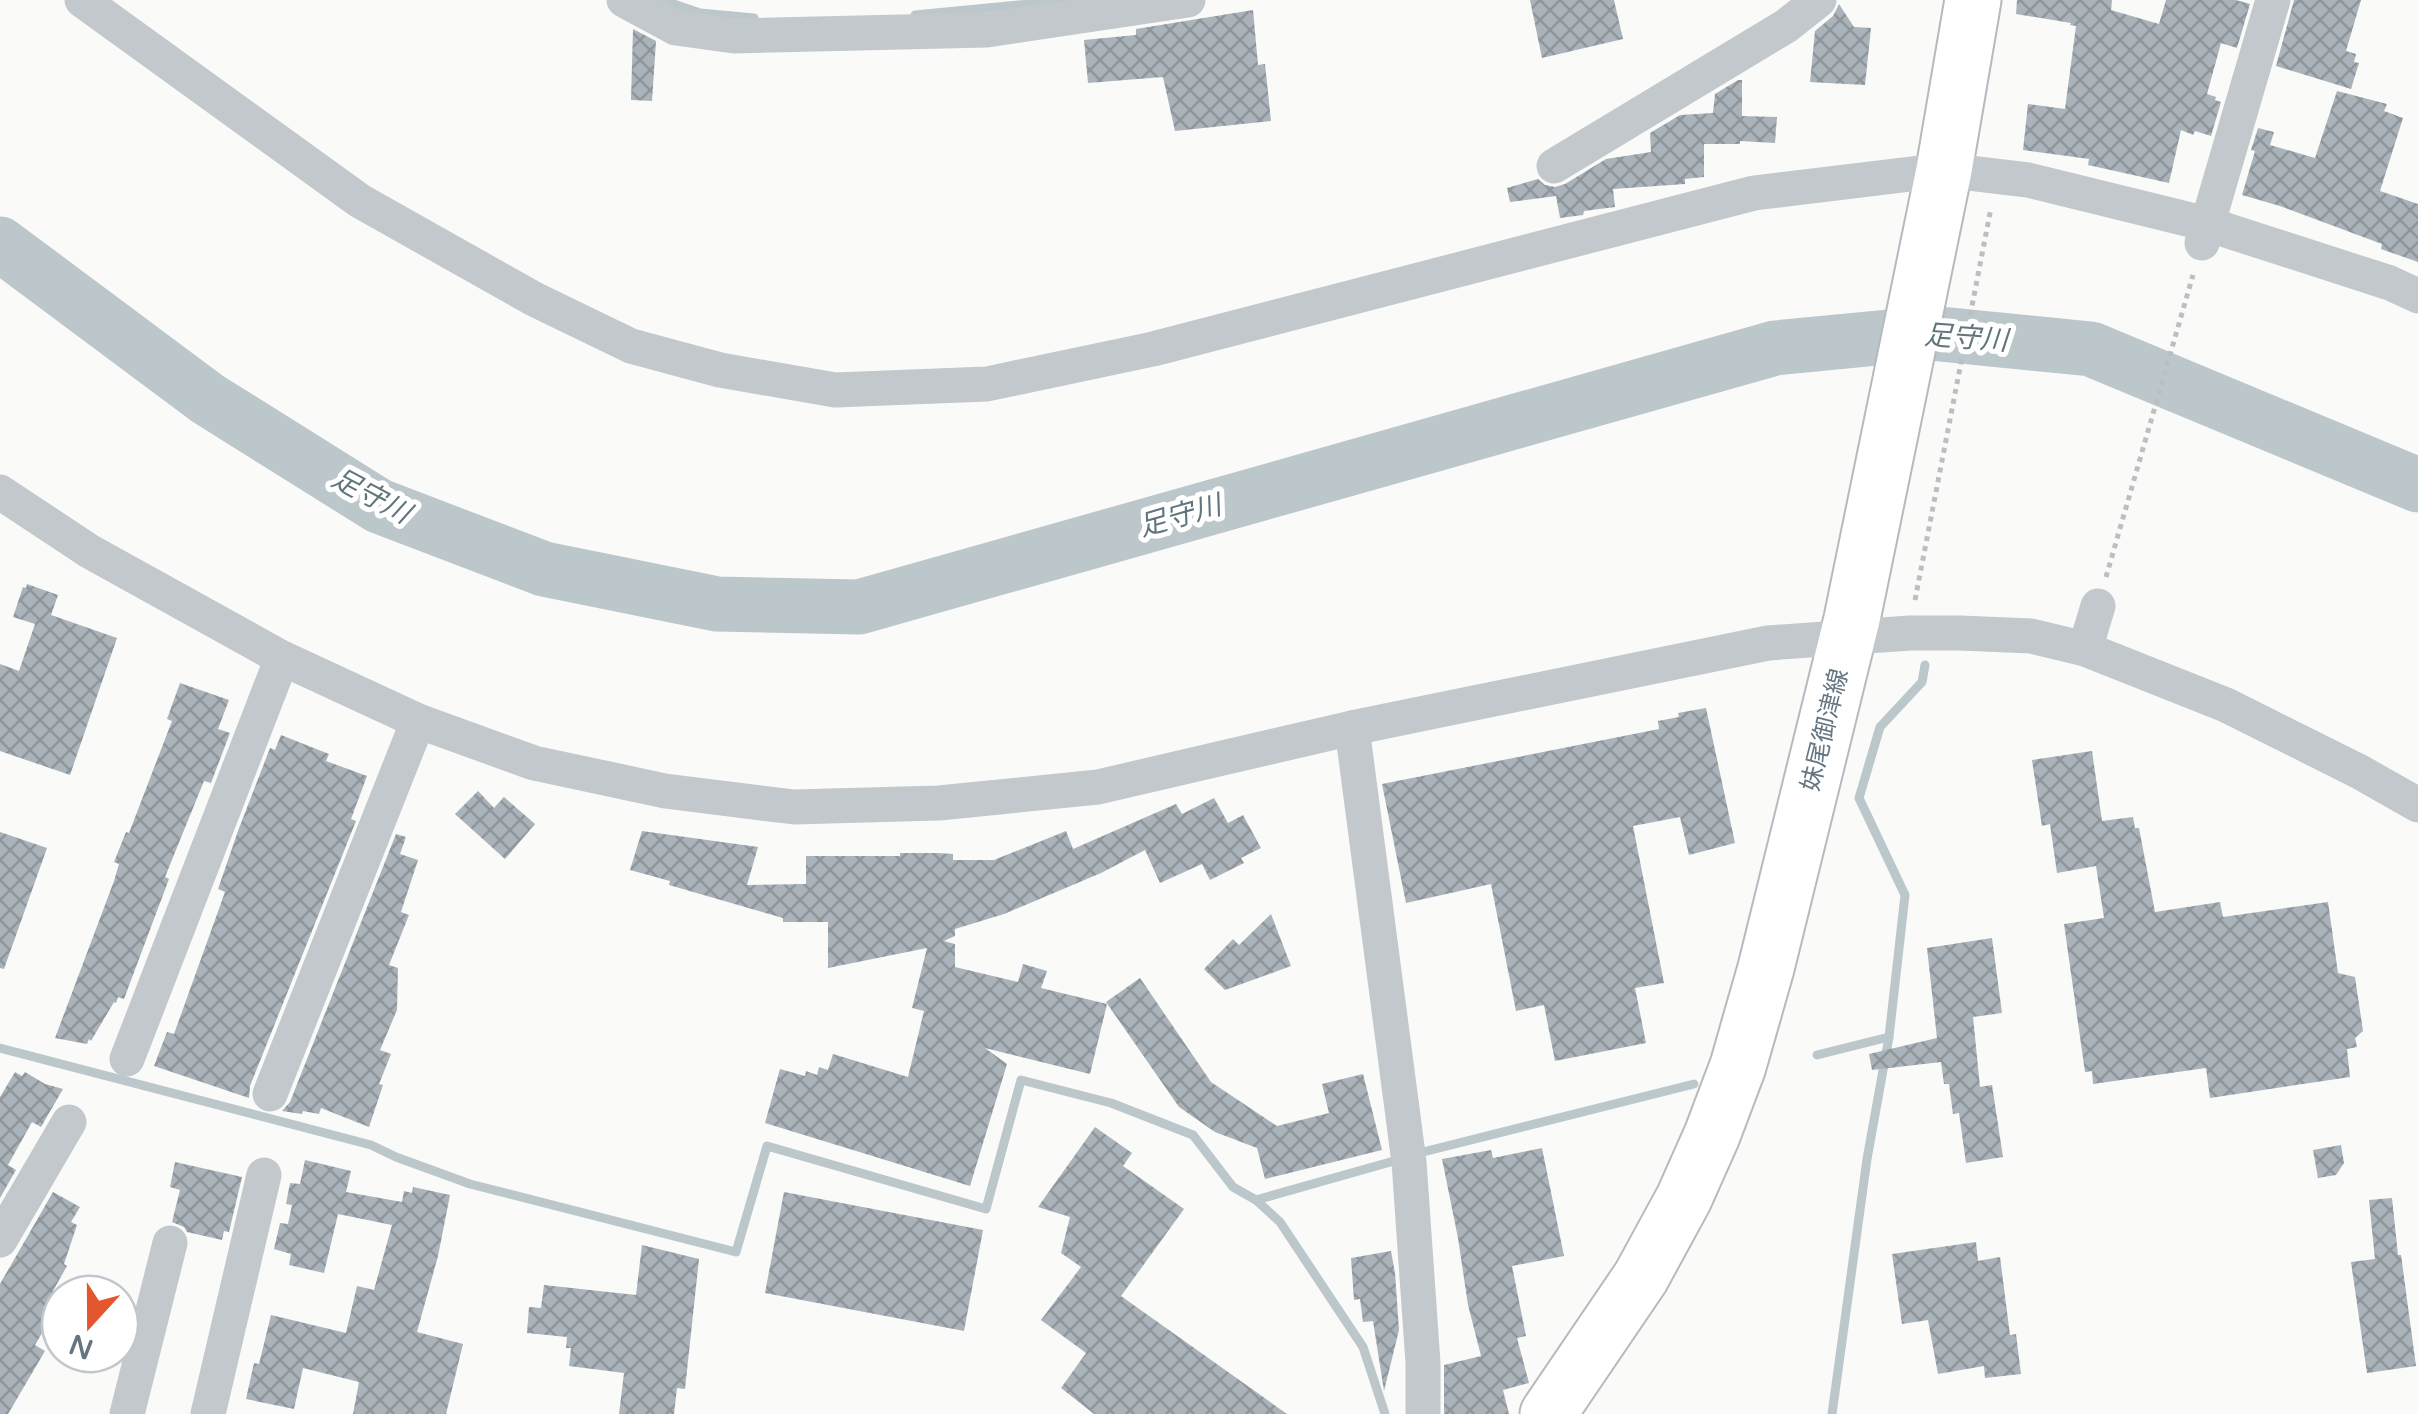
<svg xmlns="http://www.w3.org/2000/svg" width="2418" height="1414" viewBox="0 0 2418 1414" font-family="'Varela Round','Noto Sans JP',sans-serif">
	<style>
		.lines { fill: none; stroke-linecap: round; stroke-linejoin: round }
		.stream { stroke: #bbc7cb; stroke-width: 9 }
		.river { stroke: #bbc7cb; stroke-width: 55 }
		.building { fill: url(#building-cross-hatch) }
		.primary-casing { stroke: #b5babe; stroke-width: 59 }
		.path { stroke: #bbbfc2; stroke-width: 5; stroke-dasharray: 5 5; stroke-linecap: butt }
		.street { stroke: #c3c8cc; stroke-width: 35 }
		.primary { stroke: #fff; stroke-width: 55 }
		.labels { text-anchor: middle; dominant-baseline: central; stroke-width: 10; stroke-linejoin: round; paint-order: stroke }
		.street-label { font-size: 25px; fill: #657683; stroke: #fff }
		.water-label { font-size: 28px; font-style: italic; fill: #60757c; stroke: #fff }
	</style>
	<defs>
		<pattern id="building-cross-hatch" width="8" height="8" patternUnits="userSpaceOnUse" patternTransform="scale(2.5)"><rect width="8" height="8" fill="#aab3b9"/><path d="M0 0l8 8M0 8l8-8" fill="none" stroke="#8e969c"/></pattern>
	</defs>
	<rect width="100%" height="100%" fill="#fafaf8"/>
	<g class="lines">
		<!-- stream -->
		<g class="stream">
			<path d="M662,0L700,13L754,18"/>
			<path d="M915,15L1071,0"/>
			<path d="M0,1048L371,1145L396,1157L470,1184L736,1252L767,1146L986,1209L1021,1080L1111,1103L1193,1135L1233,1187L1256,1200L1280,1222L1363,1347L1385,1414"/>
			<path d="M1817,1055L1889,1037"/>
			<path d="M1415,1154L1694,1084"/>
			<path d="M1256,1200L1401,1159"/>
			<path d="M1832,1414L1867,1159L1889,1037L1905,895L1859,798L1880,727L1922,682L1925,665"/>
		</g>
		<!-- river -->
		<path class="river" d="M0,244L208,399L379,506L544,569L717,604L859,607L1775,348L1930,333L2091,349L2418,485"/>
	</g>
	<!-- building -->
	<g class="building">
		<path d="M1530,0H1614L1623,39L1542,58Z"/>
		<path d="M2017,0H2112L2111,10L2159,24L2166,0H2236L2250,4L2237,48L2221,43L2207,94L2216,97L2215,100L2221,102L2211,136L2195,131L2193,135L2181,130L2169,183L2088,165L2089,159L2023,150L2028,104L2065,109L2076,26L2070,25L2071,23L2016,14Z"/>
		<path d="M2294,0H2361L2346,51L2356,54L2354,62L2359,63L2351,89L2276,66Z"/>
		<path d="M1839,4L1854,27L1871,28L1865,85L1810,82L1815,31L1833,16Z"/>
		<path d="M1253,10L1258,65L1265,64L1271,121L1175,131L1163,77L1088,83L1084,40L1136,35V29Z"/>
		<path d="M633,29L656,41L652,101L631,100Z"/>
		<path d="M1738,80H1742V116L1777,117L1775,143L1740,141V144H1704V177L1685,179V184L1613,189L1615,207L1584,211L1583,215L1560,218L1556,196L1510,202L1507,188L1538,179L1545,185L1555,187L1565,184L1606,159L1651,152L1650,133L1680,115L1713,113L1715,94Z"/>
		<path d="M2337,91L2387,104L2384,111L2403,118L2380,191L2418,204V262L2381,249L2382,244L2280,206L2242,195L2255,151L2251,150L2258,128L2274,132L2270,145L2315,158Z"/>
		<path d="M27,584L58,595L51,615L117,638L70,775L0,751V664L19,671L35,624L13,617L23,587L26,588Z"/>
		<path d="M180,683L229,700L218,729L230,733L211,783L204,781L165,877L169,879L124,999L118,997L116,1003L114,1002L91,1041L89,1039L87,1044L55,1038L114,881L119,864L114,862L126,832L129,833L172,721L167,719Z"/>
		<path d="M1706,708L1735,843L1689,855L1680,817L1633,826L1664,983L1635,988L1646,1043L1555,1061L1544,1005L1516,1011L1491,884L1406,903L1382,784L1659,729L1658,721L1679,717L1678,713Z"/>
		<path d="M281,735L329,754L326,761L367,776L351,819L356,821L250,1086L249,1098L154,1066L167,1032L174,1034L225,892L218,889L238,831L270,748L275,750Z"/>
		<path d="M2092,751L2102,821L2133,817L2135,828H2139L2155,912L2220,902L2223,917L2328,902L2338,973L2355,977L2363,1031L2355,1038L2357,1047L2347,1049L2350,1077L2210,1098L2206,1068L2093,1084L2092,1071L2085,1072L2064,924L2104,918L2096,866L2057,873L2050,824L2042,826L2032,760Z"/>
		<path d="M478,791L494,808L504,797L535,824L505,859L455,814Z"/>
		<path d="M1214,798L1228,823L1243,815L1261,848L1241,858L1244,863L1210,880L1202,864L1160,883L1145,850L1101,873L1004,914L955,929V936L944,941L955,944V967L1018,982L1023,964L1047,971L1041,988L1107,1004L1090,1074L985,1048L1007,1064L970,1186L765,1123L780,1069L805,1076L806,1071L817,1075L819,1067L828,1070L833,1054L908,1077L924,1011L912,1008L927,948L828,968V922H783V918L669,885L670,881L630,870L642,831L758,847L747,885L806,884V856H900V853H938L953,854V860H994L1066,831L1073,849L1176,804L1182,814Z"/>
		<path d="M0,832L47,848L4,969L0,968Z"/>
		<path d="M396,834L406,837L400,854L418,860L401,912L409,915L389,965L398,968L397,1010L380,1050L391,1054L379,1084L383,1085L369,1127L321,1108L319,1114L303,1111L302,1114L282,1111L290,1102Z"/>
		<path d="M1271,914L1291,966L1225,990L1204,969L1233,939L1239,945Z"/>
		<path d="M1992,938L2002,1013L1973,1017L1980,1087L1992,1085L2003,1157L1966,1163L1959,1113L1953,1114L1949,1084H1944L1941,1062L1872,1070L1869,1054L1937,1038L1927,948Z"/>
		<path d="M1140,978L1211,1082L1277,1126L1329,1113L1322,1084L1363,1074L1382,1150L1265,1179L1257,1148L1215,1132L1179,1107L1106,1002Z"/>
		<path d="M15,1072L22,1076L25,1072L45,1084L63,1089L41,1127L32,1122L8,1165L16,1170L0,1198V1097Z"/>
		<path d="M1095,1127L1132,1153L1123,1166L1184,1209L1121,1296L1287,1414H1094L1061,1388L1086,1353L1041,1320L1081,1267L1061,1253L1070,1217L1038,1207Z"/>
		<path d="M2341,1145L2344,1163L2336,1175L2318,1178L2313,1150Z"/>
		<path d="M1542,1148L1564,1256L1512,1266L1526,1336L1517,1338L1529,1383L1503,1390L1509,1414H1444V1365L1481,1356L1468,1305L1458,1238L1442,1159L1491,1150L1493,1158Z"/>
		<path d="M305,1160L351,1171L346,1192L402,1202L404,1191L412,1193L413,1187L450,1195L438,1256L417,1332L463,1344L446,1414H353L359,1382L303,1368L294,1409L246,1399L254,1363L259,1364L271,1315L346,1333L357,1286L374,1290L392,1225L338,1214L324,1273L289,1265L291,1254L274,1249L280,1223L288,1224L292,1205L286,1204L290,1183L300,1184Z"/>
		<path d="M175,1162L242,1177L229,1232L224,1231L222,1240L187,1232L184,1227L172,1222L180,1190L170,1187Z"/>
		<path d="M53,1192L80,1207L71,1222L77,1225L64,1264L67,1266L53,1291L58,1293L52,1303L58,1306L35,1345L45,1351L8,1414H0V1284Z"/>
		<path d="M784,1192L983,1230L964,1331L765,1293Z"/>
		<path d="M2392,1198L2398,1255H2401L2416,1366L2367,1373L2351,1262L2375,1259L2369,1200Z"/>
		<path d="M1976,1242L1978,1261L2000,1257L2010,1335L2016,1334L2021,1374L1985,1378L1984,1366L1938,1374L1928,1320L1902,1324L1892,1254Z"/>
		<path d="M642,1245L699,1259L685,1389L677,1388L674,1414H619L624,1373L569,1366L571,1348H566L567,1337L527,1333L529,1307L541,1308L544,1285L636,1295Z"/>
		<path d="M1391,1251L1395,1273L1399,1330L1384,1391L1373,1321L1363,1322L1360,1299L1354,1300L1351,1258Z"/>
	</g>
	<g class="lines">
		<defs>
			<path id="primary" d="M1548,1414L1641,1277L1684,1198L1712,1135L1738,1066L1766,968L1852,619L1944,170L1973,0"/>
		</defs>
		<!-- primary casing -->
		<use href="#primary" class="primary-casing"/>
		<!-- path -->
		<g class="path">
			<path d="M2106,577L2193,275"/>
			<path d="M1915,600L1991,208"/>
		</g>
		<!-- street -->
		<g class="street">
			<path d="M82,0L360,201L534,299L631,346L720,370L835,390L987,384L1153,349L1754,193L1944,170L2028,180L2207,224L2390,283L2418,296"/>
			<path d="M624,0L676,28L734,36L987,30L1188,0"/>
			<path d="M1554,166L1786,26L1819,0"/>
			<path d="M2202,243L2273,0"/>
			<path d="M0,492L89,551L282,658L418,721L534,763L665,791L794,807L939,803L1098,787L1352,728L1768,643L1910,633H1960L2031,636L2085,649L2226,705L2360,772L2418,805"/>
			<path d="M2085,649L2098,606"/>
			<path d="M1352,728L1409,1162L1423,1363V1414"/>
			<path d="M127,1059L282,658"/>
			<path d="M270,1094L418,721"/>
			<path d="M0,1240L69,1122"/>
			<path d="M127,1414L170,1243"/>
			<path d="M208,1414L264,1175"/>
		</g>
		<!-- primary -->
		<use href="#primary" class="primary"/>
	</g>
	<g class="labels">
		<!-- street labels -->
		<g class="street-label">
			<text transform="translate(1825 730) rotate(-76)">妹尾御津線</text>
		</g>
		<!-- water labels -->
		<g class="water-label">
			<text transform="translate(1966 338) rotate(4)">足守川</text>
			<text transform="translate(371 496) rotate(28)">足守川</text>
			<text transform="translate(1180 516) rotate(-16)">足守川</text>
		</g>
	</g>
	<!-- north arrow -->
	<g transform="translate(90 1324) rotate(201)"><circle r="48" fill="#ffffff" stroke="#c1c8cd" stroke-width="2.5"/>
	<path d="M0-8L18 38L0 25L-18 38Z" fill="#e4572e"/>
	<text y="-15" font-size="28" font-weight="bold" text-anchor="middle" fill="#657683">N</text>
	</g>
</svg>
